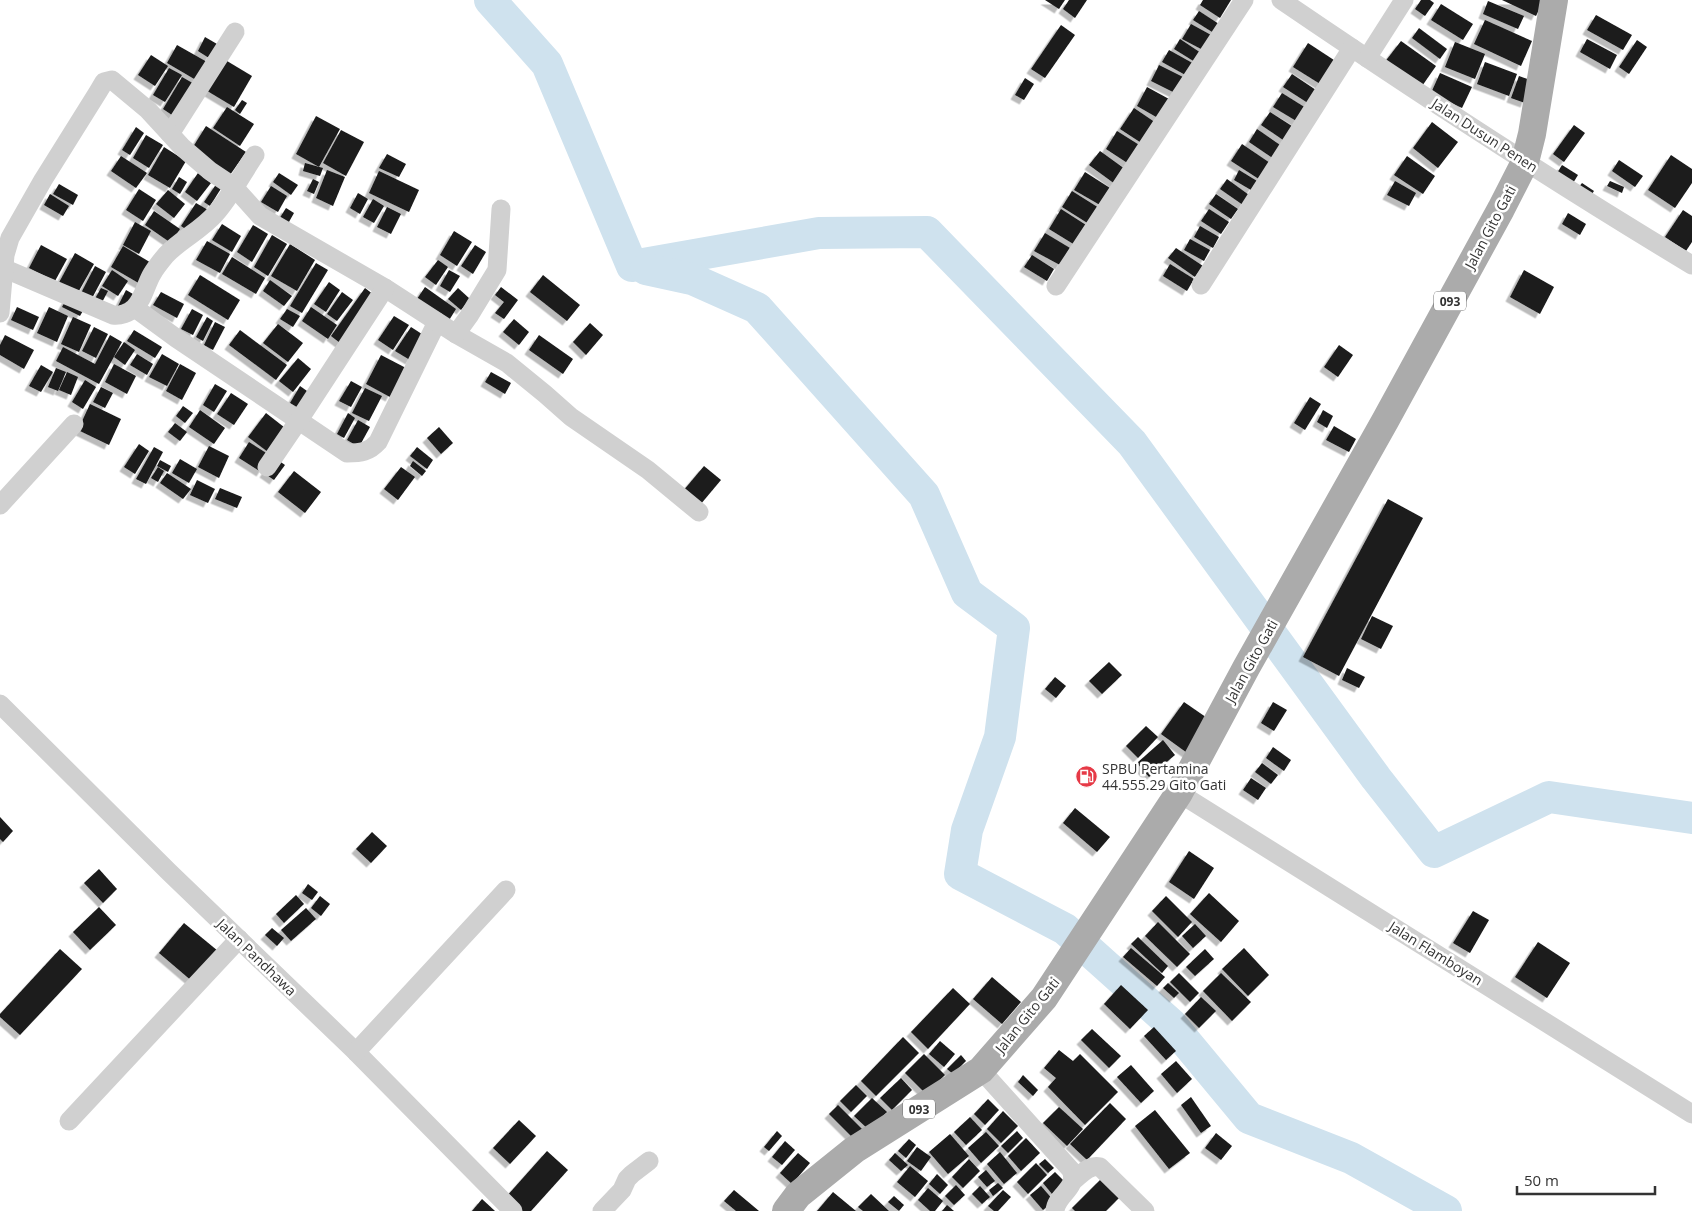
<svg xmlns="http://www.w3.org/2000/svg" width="1692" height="1211" viewBox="0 0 1692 1211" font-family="'Open Sans',sans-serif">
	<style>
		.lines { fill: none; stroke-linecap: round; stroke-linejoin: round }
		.river { stroke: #cfe2ee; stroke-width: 32 }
		.building { fill: #1a1a1a; filter: url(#shadow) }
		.street { stroke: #d0d0d0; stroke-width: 19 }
		.primary { stroke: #ababab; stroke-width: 28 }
		.labels { text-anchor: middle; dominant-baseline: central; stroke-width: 5; stroke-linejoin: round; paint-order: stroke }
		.shield { fill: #fff; stroke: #707070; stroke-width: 1 }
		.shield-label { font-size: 12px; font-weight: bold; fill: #333 }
		.street-label { font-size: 14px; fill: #333; stroke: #fff }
		.poi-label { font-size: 14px; fill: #333; stroke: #fff; text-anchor: start }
	</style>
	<defs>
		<filter id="shadow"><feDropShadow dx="-4.5" dy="4.5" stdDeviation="0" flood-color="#0004"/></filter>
	</defs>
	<rect width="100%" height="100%" fill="#fff"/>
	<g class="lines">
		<!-- river -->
		<g class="river">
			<path d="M490,0L547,64L632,266L819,233L927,232L1132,443L1376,778L1434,852L1549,797L1692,818"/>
			<path d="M646,269L692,279L757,308L924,495L967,593L1014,628L1000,737L967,830L960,874L1065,929L1171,1024L1249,1118L1351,1158L1446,1211"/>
		</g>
	</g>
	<!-- building -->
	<g class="building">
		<path d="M1045,0H1065L1059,9Z"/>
		<path d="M1069,0H1087L1075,18L1063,9Z"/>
		<path d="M1203,0H1231L1220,18L1200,5Z"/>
		<path d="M1421,0H1430L1434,3L1425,16L1415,9Z"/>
		<path d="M1502,0H1544L1536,16Z"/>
		<path d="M1488,1L1524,16L1518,29L1483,14Z"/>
		<path d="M1441,4L1473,24L1463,40L1431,20Z"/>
		<path d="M1199,11L1222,26L1217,35L1193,20Z"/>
		<path d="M1596,15L1632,35L1623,50L1587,30Z"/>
		<path d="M1485,20L1532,41L1521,66L1474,44Z"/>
		<path d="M1191,24L1211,35L1203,50L1182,39Z"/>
		<path d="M1061,25L1075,35L1045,78L1031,69Z"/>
		<path d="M1419,28L1447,49L1440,59L1412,38Z"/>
		<path d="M205,37L217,44L209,58L198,51Z"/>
		<path d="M1180,39L1201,53L1195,62L1174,49Z"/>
		<path d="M1587,39L1617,55L1610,69L1580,52Z"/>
		<path d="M1637,40L1647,47L1629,74L1619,67Z"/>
		<path d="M1401,41L1436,66L1420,89L1384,63Z"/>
		<path d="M1455,42L1485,54L1475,79L1445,67Z"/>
		<path d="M1308,43L1340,64L1325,87L1293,67Z"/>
		<path d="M177,45L207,62L196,80L167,63Z"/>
		<path d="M1169,50L1196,65L1189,77L1162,62Z"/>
		<path d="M151,55L168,66L155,86L138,75Z"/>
		<path d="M222,58L252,76L234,107L204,89Z"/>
		<path d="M1485,62L1517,74L1509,96L1477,84Z"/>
		<path d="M1159,65L1185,78L1177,94L1151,81Z"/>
		<path d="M169,68L182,75L165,102L153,95Z"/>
		<path d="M1440,73L1472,87L1462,108L1431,93Z"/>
		<path d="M1292,74L1319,92L1311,105L1283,87Z"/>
		<path d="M1519,76L1533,81L1525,103L1511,98Z"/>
		<path d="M182,77L196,85L175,117L163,109Z"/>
		<path d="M1025,78L1034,84L1024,100L1015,95Z"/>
		<path d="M1147,87L1169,99L1158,118L1137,106Z"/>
		<path d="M1282,93L1306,108L1298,122L1273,107Z"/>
		<path d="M242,100L247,103L240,114L235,110Z"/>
		<path d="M227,107L254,124L240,146L213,128Z"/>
		<path d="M1134,108L1159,125L1146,146L1120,129Z"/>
		<path d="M1270,112L1295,128L1286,142L1261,125Z"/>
		<path d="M316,116L340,129L319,167L296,154Z"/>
		<path d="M1432,122L1458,142L1438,168L1413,148Z"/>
		<path d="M1574,125L1585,133L1564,162L1553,154Z"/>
		<path d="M206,126L246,152L230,175L193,147Z"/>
		<path d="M136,127L144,133L130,155L122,150Z"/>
		<path d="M1257,129L1283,147L1274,159L1249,142Z"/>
		<path d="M341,130L364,142L346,176L323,163Z"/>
		<path d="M1117,131L1144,148L1132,166L1106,149Z"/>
		<path d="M146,135L163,145L149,168L133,158Z"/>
		<path d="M1242,144L1276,167L1265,183L1231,161Z"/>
		<path d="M164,147L186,161L170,188L148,175Z"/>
		<path d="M1100,151L1125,169L1115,184L1089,165Z"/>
		<path d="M387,154L406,164L399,177L379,168Z"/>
		<path d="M1671,155L1692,169V183L1675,208L1648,190Z"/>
		<path d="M121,156L147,173L136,188L111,171Z"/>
		<path d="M1407,156L1435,176L1423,194L1394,175Z"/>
		<path d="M1619,160L1643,176L1635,187L1612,171Z"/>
		<path d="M305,163L323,168L320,176L303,171Z"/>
		<path d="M1562,165L1578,175L1570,188L1554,178Z"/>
		<path d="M327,170L345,177L333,206L316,198Z"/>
		<path d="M1239,170L1257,181L1251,190L1234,180Z"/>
		<path d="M379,171L419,190L409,212L369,193Z"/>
		<path d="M1085,172L1110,188L1100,205L1074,190Z"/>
		<path d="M198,173L211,183L197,201L185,192Z"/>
		<path d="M279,173L298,185L291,195L273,182Z"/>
		<path d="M179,177L187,182L180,194L172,189Z"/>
		<path d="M313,179L319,182L314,194L307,191Z"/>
		<path d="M1227,179L1249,195L1243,205L1220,189Z"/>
		<path d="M1395,181L1416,193L1409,206L1387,195Z"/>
		<path d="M1610,181L1624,187L1622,193L1607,186Z"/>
		<path d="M217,183L222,187L210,206L204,202Z"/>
		<path d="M1582,183L1594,191L1587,201L1575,192Z"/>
		<path d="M59,184L78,195L73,205L53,194Z"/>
		<path d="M271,186L287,196L278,212L261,202Z"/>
		<path d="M139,189L156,200L143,221L126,210Z"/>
		<path d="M168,190L185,204L174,218L156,204Z"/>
		<path d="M1072,191L1099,208L1089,224L1062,207Z"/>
		<path d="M358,193L368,199L360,214L350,208Z"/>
		<path d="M50,194L69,206L63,216L44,205Z"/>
		<path d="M1216,194L1238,209L1231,219L1209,204Z"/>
		<path d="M373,199L384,206L374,223L363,217Z"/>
		<path d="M196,203L208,210L192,233L181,226Z"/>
		<path d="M387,207L401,214L391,234L377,227Z"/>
		<path d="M286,208L294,213L285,229L276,224Z"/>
		<path d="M1061,209L1086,225L1075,245L1049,229Z"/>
		<path d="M1209,209L1229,222L1221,234L1201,221Z"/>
		<path d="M1683,210L1692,216V242L1686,251L1665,237Z"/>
		<path d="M154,211L180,229L171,243L145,225Z"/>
		<path d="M1568,213L1586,224L1580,235L1562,224Z"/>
		<path d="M135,222L151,231L139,254L123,245Z"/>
		<path d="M222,224L241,236L232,252L212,240Z"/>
		<path d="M253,225L268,234L252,262L237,252Z"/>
		<path d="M1200,226L1219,237L1213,248L1194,237Z"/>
		<path d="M454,231L472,242L457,266L440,255Z"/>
		<path d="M1045,233L1070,248L1060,265L1034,251Z"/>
		<path d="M272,235L287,244L268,276L254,267Z"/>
		<path d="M1190,239L1210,250L1204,261L1184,250Z"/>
		<path d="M207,241L230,254L220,273L196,260Z"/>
		<path d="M290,244L315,260L297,291L271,276Z"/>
		<path d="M41,245L67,259L55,281L29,268Z"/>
		<path d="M475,245L486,252L473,274L461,266Z"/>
		<path d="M123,246L153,264L142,285L111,267Z"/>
		<path d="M1176,248L1203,266L1195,277L1168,258Z"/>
		<path d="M75,253L94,264L75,298L56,288Z"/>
		<path d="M1032,255L1054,269L1047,281L1024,267Z"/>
		<path d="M232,257L265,278L256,294L222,274Z"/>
		<path d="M438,260L448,267L436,285L425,277Z"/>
		<path d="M316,263L328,270L302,313L290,306Z"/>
		<path d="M1170,264L1194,279L1187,291L1163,276Z"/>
		<path d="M95,266L106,272L90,302L79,297Z"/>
		<path d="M112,270L128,281L118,296L102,286Z"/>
		<path d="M449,270L460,276L450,292L440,286Z"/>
		<path d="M1524,270L1554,287L1540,314L1510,297Z"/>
		<path d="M200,275L240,300L228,320L188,295Z"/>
		<path d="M543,275L580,305L567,321L530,292Z"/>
		<path d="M270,280L292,296L284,306L263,291Z"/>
		<path d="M329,282L340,290L326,312L314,304Z"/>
		<path d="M425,287L456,309L448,322L417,299Z"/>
		<path d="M501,287L518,300L504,319L495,313L504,302L495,295Z"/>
		<path d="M101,288L108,291L99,308L92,304Z"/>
		<path d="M365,288L378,298L344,346L331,336Z"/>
		<path d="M458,288L470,299L461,310L448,299Z"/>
		<path d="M126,290L133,294L125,310L118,306Z"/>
		<path d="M161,292L184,304L177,318L153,305Z"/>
		<path d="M342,292L353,300L337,321L327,314Z"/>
		<path d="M67,298L85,307L80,316L62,307Z"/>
		<path d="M17,307L39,317L33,330L11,320Z"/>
		<path d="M49,307L68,316L57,342L37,333Z"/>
		<path d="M311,307L337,325L328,339L302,321Z"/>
		<path d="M192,309L203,315L193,335L181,329Z"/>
		<path d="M287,309L300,316L293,327L280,319Z"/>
		<path d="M394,316L409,325L393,350L378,340Z"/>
		<path d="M73,317L91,325L79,352L61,344Z"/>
		<path d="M207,317L213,321L203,341L196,337Z"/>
		<path d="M514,319L529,332L519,345L503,332Z"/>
		<path d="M215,322L225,327L213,350L204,345Z"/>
		<path d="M590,323L603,335L586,355L573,342Z"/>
		<path d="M278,324L303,343L288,362L263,343Z"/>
		<path d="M94,327L108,334L96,358L82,351Z"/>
		<path d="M411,327L425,336L410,360L395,351Z"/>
		<path d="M134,330L162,347L155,358L127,341Z"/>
		<path d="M240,330L287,365L276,380L229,345Z"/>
		<path d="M5,335L34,350L24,369L0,355V345Z"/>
		<path d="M110,335L122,342L99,384L56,361L63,347L95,364Z"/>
		<path d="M539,335L573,359L563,374L529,350Z"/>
		<path d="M124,342L135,350L125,365L114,357Z"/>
		<path d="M1339,345L1353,355L1338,377L1324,367Z"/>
		<path d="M137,354L153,364L147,375L130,365Z"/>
		<path d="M162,354L179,364L167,386L149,377Z"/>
		<path d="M381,355L406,368L390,397L366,384Z"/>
		<path d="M298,358L311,369L293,392L279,381Z"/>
		<path d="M114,364L136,376L127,394L105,382Z"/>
		<path d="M180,364L196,373L182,400L166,391Z"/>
		<path d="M41,365L53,372L41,392L29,386Z"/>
		<path d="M56,368L66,372L58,391L48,387Z"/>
		<path d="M67,372L78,377L71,395L59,390Z"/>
		<path d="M491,372L511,383L505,394L485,382Z"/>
		<path d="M85,380L96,387L83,409L72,402Z"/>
		<path d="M351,381L362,387L351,407L339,401Z"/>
		<path d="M215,384L227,391L214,412L203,405Z"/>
		<path d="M300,386L314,396L304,411L290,403Z"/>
		<path d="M101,387L113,393L105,408L93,402Z"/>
		<path d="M365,388L382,396L369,421L352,413Z"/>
		<path d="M231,393L248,404L234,425L217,414Z"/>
		<path d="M1310,397L1321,404L1305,430L1294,423Z"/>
		<path d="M90,404L121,419L109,445L78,430Z"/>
		<path d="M183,406L193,413L185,423L176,416Z"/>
		<path d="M200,410L225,428L214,444L189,427Z"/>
		<path d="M1323,410L1333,416L1327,428L1317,422Z"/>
		<path d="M266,413L289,431L272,455L248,437Z"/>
		<path d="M348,413L355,418L344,438L337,434Z"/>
		<path d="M358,420L370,427L359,447L347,440Z"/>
		<path d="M175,423L187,432L180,441L168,432Z"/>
		<path d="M1334,426L1356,439L1349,452L1326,440Z"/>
		<path d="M439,427L453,443L441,454L427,438Z"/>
		<path d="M249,442L271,456L261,472L239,458Z"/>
		<path d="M139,444L149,451L135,474L124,467Z"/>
		<path d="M209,446L229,456L219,478L198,467Z"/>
		<path d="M154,447L163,452L146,484L136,479Z"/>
		<path d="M417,447L433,460L427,469L410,456Z"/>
		<path d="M275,458L285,465L274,480L264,473Z"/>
		<path d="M180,459L197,469L189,483L172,473Z"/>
		<path d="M160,460L171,466L168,472L157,466Z"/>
		<path d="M413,461L426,471L422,476L410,466Z"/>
		<path d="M704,466L721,480L700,505L683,491Z"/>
		<path d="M158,467L164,471L158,482L151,478Z"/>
		<path d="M401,467L415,477L398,500L384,489Z"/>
		<path d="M294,471L321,492L305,513L278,492Z"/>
		<path d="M167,473L191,489L183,499L160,483Z"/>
		<path d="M197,480L215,489L208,503L190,495Z"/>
		<path d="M220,488L242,497L237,508L215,499Z"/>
		<path d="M1388,499L1423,518L1339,676L1303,657Z"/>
		<path d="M1372,616L1393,626L1381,649L1361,639Z"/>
		<path d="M1109,662L1122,675L1102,694L1089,681Z"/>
		<path d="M1347,668L1365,677L1359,688L1342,680Z"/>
		<path d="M1055,677L1066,686L1056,698L1045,689Z"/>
		<path d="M1184,702L1213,722L1190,755L1161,734Z"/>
		<path d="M1273,702L1287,710L1274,731L1261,723Z"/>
		<path d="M1146,726L1158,737L1138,758L1126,746Z"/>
		<path d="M1163,740L1175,755L1149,777L1137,763Z"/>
		<path d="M1273,747L1291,760L1284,771L1266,758Z"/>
		<path d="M1262,763L1278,775L1271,784L1255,772Z"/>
		<path d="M1251,778L1266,788L1258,800L1243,790Z"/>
		<path d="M1075,808L1110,837L1097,852L1063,823Z"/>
		<path d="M0,817L13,831L3,842L0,839Z"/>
		<path d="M372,832L387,846L371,863L356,849Z"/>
		<path d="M1189,851L1214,868L1194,899L1169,882Z"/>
		<path d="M99,869L117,889L103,903L84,883Z"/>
		<path d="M308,884L318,892L312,900L302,893Z"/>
		<path d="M1209,893L1239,921L1221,942L1190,914Z"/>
		<path d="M296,895L304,904L284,923L276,914Z"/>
		<path d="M320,896L330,904L321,916L311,908Z"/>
		<path d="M1166,896L1192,922L1178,937L1152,911Z"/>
		<path d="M99,907L116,925L90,950L73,932Z"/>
		<path d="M306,908L316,919L291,941L281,930Z"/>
		<path d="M1473,911L1489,920L1470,953L1453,943Z"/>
		<path d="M1158,922L1190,954L1177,967L1145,936Z"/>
		<path d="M184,923L218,951L193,982L159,953Z"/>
		<path d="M1195,924L1206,936L1193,948L1182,936Z"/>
		<path d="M272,928L284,938L277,946L265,935Z"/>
		<path d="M1138,937L1168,966L1162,973L1131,944Z"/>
		<path d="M1538,942L1570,963L1547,998L1515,977Z"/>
		<path d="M1131,948L1165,977L1157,986L1123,957Z"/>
		<path d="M1244,948L1269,975L1248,996L1222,969Z"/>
		<path d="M60,949L82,969L20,1035L0,1017V1014Z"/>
		<path d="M1205,949L1214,959L1195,976L1186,967Z"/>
		<path d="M1179,973L1199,993L1190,1002L1170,982Z"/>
		<path d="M1221,973L1251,1002L1232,1021L1203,991Z"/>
		<path d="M992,977L1021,1002L1002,1024L973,999Z"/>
		<path d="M1168,983L1179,993L1174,998L1163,988Z"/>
		<path d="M1121,985L1148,1010L1130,1029L1104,1004Z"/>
		<path d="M953,988L970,1004L928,1049L911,1032Z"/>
		<path d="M1201,997L1216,1011L1199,1028L1185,1014Z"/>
		<path d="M1154,1027L1176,1051L1166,1060L1144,1036Z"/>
		<path d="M1092,1029L1121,1056L1109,1068L1081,1040Z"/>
		<path d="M903,1037L919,1053L876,1096L861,1081Z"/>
		<path d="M940,1041L955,1054L944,1067L929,1054Z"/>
		<path d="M1059,1050L1073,1061L1080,1054L1118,1092L1085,1125L1048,1087L1056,1078L1044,1068Z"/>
		<path d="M924,1054L945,1075L926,1094L905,1073Z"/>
		<path d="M961,1055L966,1061L953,1074L947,1069Z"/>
		<path d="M1176,1061L1192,1079L1177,1093L1161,1074Z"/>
		<path d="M1131,1065L1154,1091L1141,1103L1117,1077Z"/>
		<path d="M1023,1075L1038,1090L1033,1096L1018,1082Z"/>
		<path d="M901,1078L912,1090L892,1110L880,1098Z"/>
		<path d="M856,1085L867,1096L851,1112L840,1101Z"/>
		<path d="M1191,1097L1211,1126L1201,1133L1181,1105Z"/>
		<path d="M872,1098L887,1112L869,1130L854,1116Z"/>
		<path d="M988,1099L999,1110L985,1125L974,1114Z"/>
		<path d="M1110,1103L1126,1119L1087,1160L1070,1144Z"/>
		<path d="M838,1105L862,1129L853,1138L829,1114Z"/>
		<path d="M1059,1107L1083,1129L1067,1146L1043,1123Z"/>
		<path d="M1155,1110L1190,1153L1169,1169L1135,1126Z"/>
		<path d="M1003,1111L1018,1126L1001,1143L987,1129Z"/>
		<path d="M970,1117L982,1130L966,1145L954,1132Z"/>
		<path d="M519,1120L536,1136L510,1164L493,1148Z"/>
		<path d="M777,1131L782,1136L769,1151L764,1147Z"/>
		<path d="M1017,1131L1023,1138L1008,1153L1001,1146Z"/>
		<path d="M986,1132L999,1146L981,1163L968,1148Z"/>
		<path d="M1216,1133L1232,1146L1221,1160L1205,1148Z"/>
		<path d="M950,1134L969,1156L948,1174L929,1152Z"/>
		<path d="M1026,1138L1040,1153L1021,1171L1008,1156Z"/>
		<path d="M909,1139L916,1145L906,1158L898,1151Z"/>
		<path d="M785,1141L795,1150L782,1165L772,1157Z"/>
		<path d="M917,1147L931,1157L921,1171L907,1161Z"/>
		<path d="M547,1151L568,1170L531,1211H522L506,1197Z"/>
		<path d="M1000,1152L1017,1173L1004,1184L987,1164Z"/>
		<path d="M798,1153L810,1163L792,1184L780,1173Z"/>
		<path d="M895,1153L908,1165L901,1171L889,1160Z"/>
		<path d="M969,1159L980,1171L963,1188L952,1177Z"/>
		<path d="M1045,1159L1054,1168L1048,1173L1039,1164Z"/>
		<path d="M1036,1163L1047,1175L1028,1194L1017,1182Z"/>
		<path d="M910,1166L928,1181L915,1197L897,1182Z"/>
		<path d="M986,1170L995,1181L987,1187L978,1177Z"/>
		<path d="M1055,1172L1065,1182L1052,1194L1043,1183Z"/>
		<path d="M937,1174L948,1185L940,1194L929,1184Z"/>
		<path d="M1101,1179L1120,1197L1106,1211H1075L1072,1208Z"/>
		<path d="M998,1183L1003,1188L993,1196L989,1190Z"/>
		<path d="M956,1185L965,1195L954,1205L945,1196Z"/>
		<path d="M980,1186L990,1197L982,1204L972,1194Z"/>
		<path d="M1041,1186L1054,1201L1043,1210L1030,1195Z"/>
		<path d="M928,1188L943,1201L935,1211H930L918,1200Z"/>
		<path d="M734,1190L759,1211H736L724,1201Z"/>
		<path d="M1003,1190L1011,1197L998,1211H994L988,1206Z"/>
		<path d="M833,1192L856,1211H817Z"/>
		<path d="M871,1194L889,1211H863L858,1207Z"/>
		<path d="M894,1196L904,1205L899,1211L888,1202Z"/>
		<path d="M482,1199L495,1211H472Z"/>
		<path d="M947,1205L954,1211H942Z"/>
	</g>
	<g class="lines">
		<!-- street -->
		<g class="street">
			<path d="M1281,0C1416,92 1552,181 1692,265"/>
			<path d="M1367,58L1404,0"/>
			<path d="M170,134L235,32"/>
			<path d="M3,268L113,315C120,316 129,313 134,308C143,300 146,284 152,274C156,267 161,261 166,255C181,239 202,230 216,213C231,196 242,174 255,155"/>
			<path d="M1201,285L1352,48"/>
			<path d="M1056,286L1244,0"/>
			<path d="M135,308L176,338L347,453C361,453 369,452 378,442L437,322"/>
			<path d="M0,313L5,255L10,238L43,180L98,92L104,82L112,80L148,110L182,147L210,171L234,187L260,216L385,288L456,334L507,363L545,394L571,417L648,470L699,512"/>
			<path d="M456,334L469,316L497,270L501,209"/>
			<path d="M267,467L299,420L385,288"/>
			<path d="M0,505L74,424"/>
			<path d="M0,704L169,872L356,1052L513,1211"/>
			<path d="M1179,793L1692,1114"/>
			<path d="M356,1052L506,890"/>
			<path d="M981,1070L1071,1170C1079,1189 1056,1194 1055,1211"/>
			<path d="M69,1121L239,939"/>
			<path d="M1073,1181C1081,1175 1089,1164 1100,1167L1145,1211"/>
			<path d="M602,1211L622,1190L627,1179L632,1174L649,1161"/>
		</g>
		<!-- primary -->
		<path class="primary" d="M786,1211L798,1195L854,1150L981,1070L1044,998L1179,793L1246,668L1385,421L1501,209L1525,162L1532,134L1554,0"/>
	</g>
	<!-- icons -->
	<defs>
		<symbol id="fuel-disc" viewBox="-11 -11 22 22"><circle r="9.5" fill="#e63946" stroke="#fff"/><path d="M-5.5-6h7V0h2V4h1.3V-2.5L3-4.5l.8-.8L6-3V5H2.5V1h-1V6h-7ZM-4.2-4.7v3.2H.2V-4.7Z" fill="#fff"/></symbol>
	</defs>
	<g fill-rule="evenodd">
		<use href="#fuel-disc" x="1074" y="764" width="25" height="25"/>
	</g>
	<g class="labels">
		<!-- shield labels -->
		<g class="shield">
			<rect x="1434" y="291.5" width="32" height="19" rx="4"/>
			<rect x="903" y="1099.5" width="32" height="19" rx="4"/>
		</g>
		<g class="shield-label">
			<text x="1450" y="301">093</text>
			<text x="919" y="1109">093</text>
		</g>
		<!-- street labels -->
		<g class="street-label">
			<text transform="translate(1485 135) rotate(33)">Jalan Dusun Penen</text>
			<text transform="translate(1490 227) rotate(-62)">Jalan Gito Gati</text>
			<text transform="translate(1251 661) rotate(-61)">Jalan Gito Gati</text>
			<text transform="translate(1436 953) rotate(32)">Jalan Flamboyan</text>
			<text transform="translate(257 957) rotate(44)">Jalan Pandhawa</text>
			<text transform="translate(1027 1015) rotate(-51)">Jalan Gito Gati</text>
		</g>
		<!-- poi labels -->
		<g class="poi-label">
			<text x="1102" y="768">SPBU Pertamina<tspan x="1102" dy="16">44.555.29 Gito Gati</tspan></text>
		</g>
	</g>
	<!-- scale -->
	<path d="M1517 1186v8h138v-8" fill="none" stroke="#333333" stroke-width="2.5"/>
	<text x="1524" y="1186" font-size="15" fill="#333333" stroke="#ffffff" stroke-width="4" paint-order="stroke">50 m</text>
</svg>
